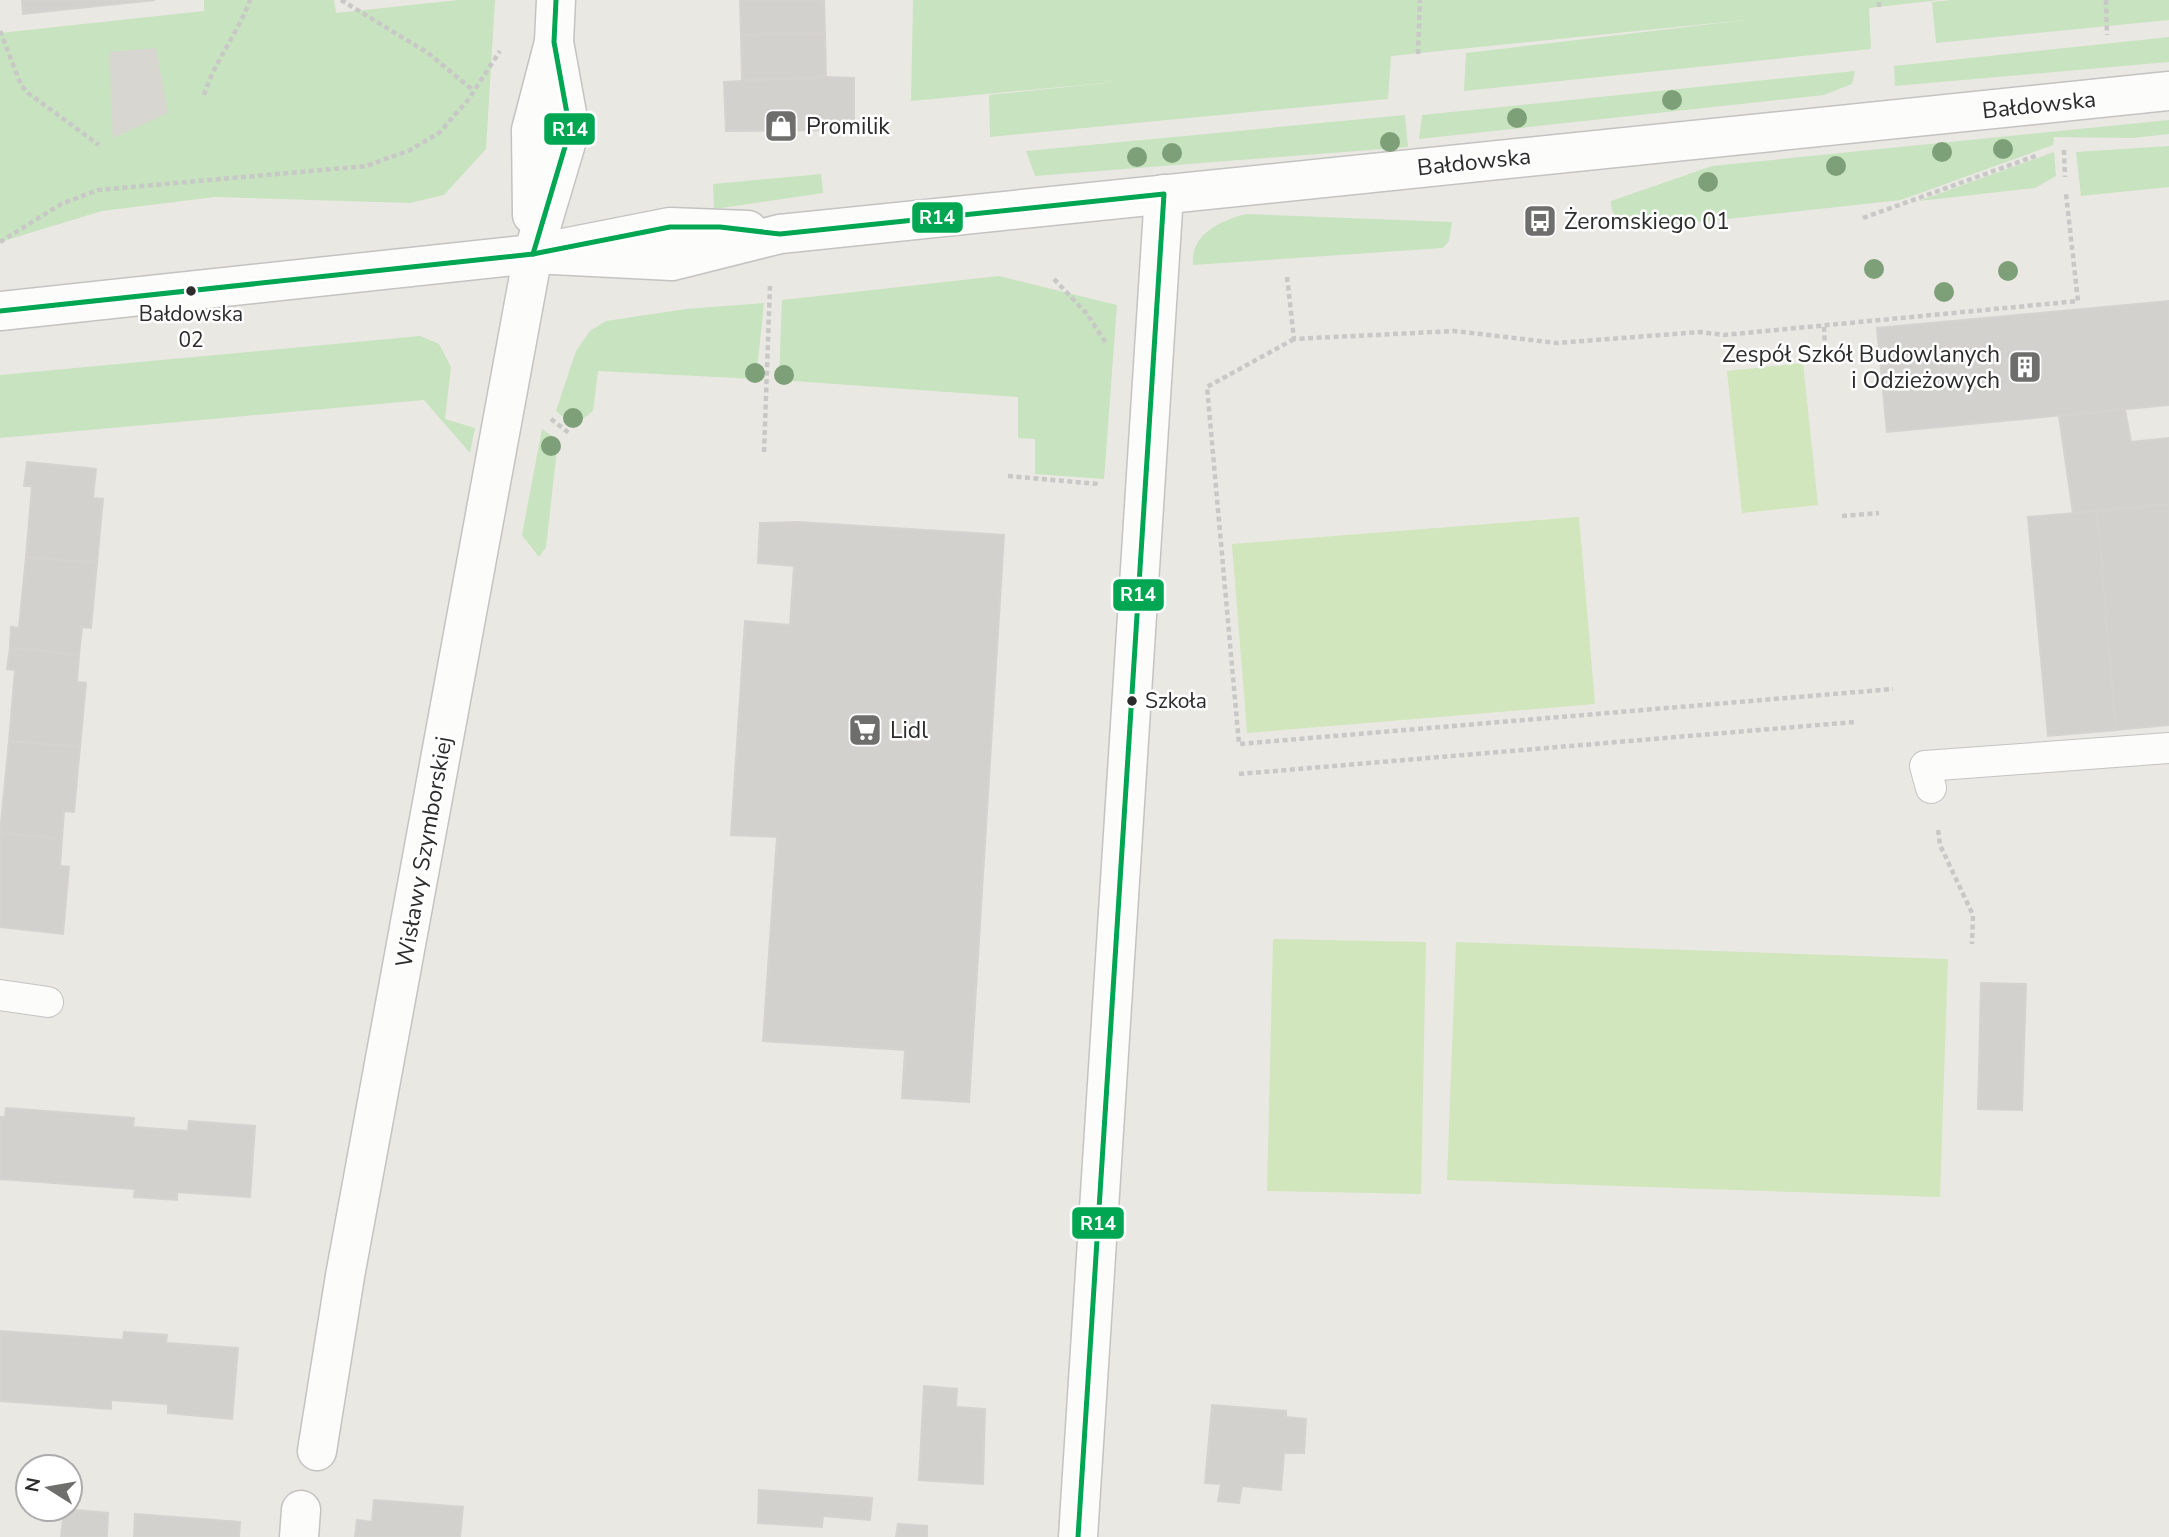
<svg xmlns="http://www.w3.org/2000/svg" width="2169" height="1537" viewBox="0 0 2169 1537" font-family="'Nunito Sans',sans-serif">
	<style>
		.green { fill: #c8e3bf }
		.pitch { fill: #d1e6bc }
		.plaza { fill: #d8d6d1 }
		.building { fill: #d3d1ce; stroke: #d5d3cf; stroke-width: 2 }
		.lines { fill: none; stroke-linecap: round; stroke-linejoin: round }
		.lane-casing { stroke: #c4c3c2; stroke-width: 32 }
		.street-casing { stroke: #c4c3c2; stroke-width: 41 }
		.secondary-casing { stroke: #c4c3c2; stroke-width: 41 }
		.path { stroke: #c8c8c7; stroke-width: 4.5; stroke-dasharray: 5 3.5; stroke-linecap: butt }
		.lane { stroke: #fcfcfb; stroke-width: 30 }
		.street { stroke: #fcfcfb; stroke-width: 38 }
		.secondary { stroke: #fcfcfb; stroke-width: 38 }
		.bus-1-casing { stroke: #fff; stroke-width: 10 }
		.bus-1 { stroke: #00a651; stroke-width: 5 }
		.tree { fill: #7ea078 }
		.bus-dot { fill: #2c2c2c; stroke: #fff; stroke-width: 2.5 }
		.labels { text-anchor: middle; dominant-baseline: central; stroke-width: 5; stroke-linejoin: round; paint-order: stroke }
		.bus-label { font-size: 21px; fill: #2c2c2c; stroke: #fff }
		.street-label { font-size: 23px; fill: #2c2c2c; stroke: #fff }
		.poi-label { font-size: 23px; fill: #2c2c2c; stroke: #fff; text-anchor: start }
		.line-badge { stroke: #fff; stroke-width: 2.5 }
		.badge-label { font-size: 19px; text-anchor: middle; font-weight: bold; fill: #fff }
	</style>
	<rect width="100%" height="100%" fill="#eae8e3"/>
	<!-- green -->
	<g class="green">
		<path d="M204,0H334L336,13L458,0H495L486,149L444,195L410,203L215,197L102,211L0,242V33L204,11Z"/>
		<path d="M913,0H1940L1869,8L1871,49L1464,91L1466,53L1745,20L1391,56L1388,99L990,137L989,95L1115,82L911,101Z"/>
		<path d="M1951,0H2169V20L1936,43L1932,2Z"/>
		<path d="M2169,37V62L1895,86L1894,66Z"/>
		<path d="M1855,71L1852,84L1824,95L1419,139L1422,115Z"/>
		<path d="M1405,115L1408,147L1035,176L1026,151Z"/>
		<path d="M2169,120V134L2133,138L2054,137L2053,145L1901,200L1628,230C1619,223 1610,213 1611,201L1712,166Z"/>
		<path d="M2169,146V187L2081,196L2076,152Z"/>
		<path d="M2054,152L2056,176L2035,188L1919,201Z"/>
		<path d="M821,174L823,193L714,209L713,184Z"/>
		<path d="M1246,214L1452,222L1449,241L1443,248L1193,265C1190,234 1220,221 1246,214Z"/>
		<path d="M999,276L1117,305L1104,479L1035,474V439L1018,438V397L779,380L782,300Z"/>
		<path d="M764,303L756,379L598,371L593,411L574,426L556,411L576,351L590,331L606,321L686,309Z"/>
		<path d="M420,336L439,344L451,367L445,419L475,428L470,453L424,400L0,438V375Z"/>
		<path d="M542,429L558,440L546,547L539,557L522,535Z"/>
	</g>
	<!-- pitch -->
	<g class="pitch">
		<path d="M1803,363L1818,505L1742,513L1727,371Z"/>
		<path d="M1579,517L1595,704L1247,733L1232,544Z"/>
		<path d="M1273,939L1426,942L1421,1194L1267,1191Z"/>
		<path d="M1456,942L1948,959L1940,1197L1447,1180Z"/>
	</g>
	<!-- plaza -->
	<path class="plaza" d="M156,48L168,113L113,138L109,52Z"/>
	<!-- building -->
	<g class="building">
		<path d="M22,0H155L23,14Z"/>
		<path d="M740,0H824L825,34L741,35Z"/>
		<path d="M825,34L826,77L742,80L741,35Z"/>
		<path d="M826,77L854,78V130L726,131L724,82Z"/>
		<path d="M2169,301V405L1887,432L1877,328Z"/>
		<path d="M2125,410L2131,442L2169,438V504L2073,513L2059,416Z"/>
		<path d="M27,462L96,469L93,498L103,499L97,563L26,557L32,486H24Z"/>
		<path d="M2169,504V725L2116,730L2097,511Z"/>
		<path d="M2097,511L2116,730L2048,736L2028,517Z"/>
		<path d="M797,522L1004,535L969,1102L902,1098L905,1050L763,1041L777,837L731,835L745,621L790,625L794,566L758,563L760,523Z"/>
		<path d="M26,557L97,563L91,628L82,627L79,655L10,648L11,627L19,628Z"/>
		<path d="M10,648L79,655L77,682L86,683L80,747L9,741L15,670L7,669Z"/>
		<path d="M9,741L80,747L74,812L64,811L62,839L0,833Z"/>
		<path d="M0,833L62,839L60,866L69,867L63,934L0,927Z"/>
		<path d="M1981,983L2026,984L2022,1110L1978,1109Z"/>
		<path d="M6,1108L134,1118L133,1127L188,1131L189,1121L255,1126L250,1197L177,1192V1200L134,1197L135,1189L0,1179V1117H5Z"/>
		<path d="M0,1331L123,1340L124,1332L167,1335L166,1343L238,1348L232,1419L168,1413V1404L111,1400V1409L0,1401Z"/>
		<path d="M924,1386L957,1389L956,1407L985,1409L983,1484L919,1480Z"/>
		<path d="M1212,1405L1286,1411V1417L1306,1419L1304,1453H1284L1281,1490L1242,1486L1239,1503L1218,1501L1221,1484L1205,1483Z"/>
		<path d="M759,1490L872,1498L870,1520L823,1516L822,1527L758,1523Z"/>
		<path d="M374,1500L463,1507L460,1537H355L357,1520L372,1522Z"/>
		<path d="M64,1509L108,1513L107,1537H61Z"/>
		<path d="M135,1514L240,1522L239,1537H134Z"/>
		<path d="M898,1524L927,1526V1537H896Z"/>
	</g>
	<g class="lines">
		<defs>
			<g id="lane">
				<path d="M1931,788L1925,766L2169,748"/>
				<path d="M0,995L48,1002"/>
			</g>
			<g id="street">
				<path d="M532,215L531,130L554,42L556,0"/>
				<path d="M317,1451L345,1276L533,254L570,130L554,42"/>
				<path d="M299,1537L301,1510"/>
				<path d="M1078,1537L1164,194"/>
			</g>
			<g id="secondary">
				<path d="M533,254L672,261L780,234L2169,91"/>
				<path d="M0,311L533,254L670,227L748,230"/>
			</g>
		</defs>
		<!-- lane casing -->
		<use href="#lane" class="lane-casing"/>
		<!-- street casing -->
		<use href="#street" class="street-casing"/>
		<!-- secondary casing -->
		<use href="#secondary" class="secondary-casing"/>
		<!-- path -->
		<g class="path">
			<path d="M341,0L428,53L474,91"/>
			<path d="M2106,0L2107,35"/>
			<path d="M1879,7V0"/>
			<path d="M0,31L21,85L28,93L99,145"/>
			<path d="M1418,54L1420,0"/>
			<path d="M204,95C215,60 237,35 250,0"/>
			<path d="M2064,150L2065,177"/>
			<path d="M1863,218L2038,155"/>
			<path d="M0,242L61,204L98,190L367,166L410,150L439,133L468,100L500,51"/>
			<path d="M1287,277L1294,339L1454,331L1557,343L1700,332L1724,335L2078,301L2066,194"/>
			<path d="M1054,279L1087,314L1106,343"/>
			<path d="M1824,327L1825,346"/>
			<path d="M1294,339L1207,387L1239,744L1893,689"/>
			<path d="M551,419L569,433"/>
			<path d="M764,452L770,286"/>
			<path d="M1008,476L1099,484"/>
			<path d="M1842,516L1879,513"/>
			<path d="M1239,774L1854,722"/>
			<path d="M1938,830L1940,845L1973,915L1972,944"/>
		</g>
		<!-- lane -->
		<use href="#lane" class="lane"/>
		<!-- street -->
		<use href="#street" class="street"/>
		<!-- secondary -->
		<use href="#secondary" class="secondary"/>
		<defs>
			<g id="bus-1">
				<path d="M533,254L570,130L554,42L556,0"/>
				<path d="M0,311L533,254L670,227H720L780,234L1164,194L1078,1537"/>
			</g>
		</defs>
		<!-- bus-1 casing -->
		<use href="#bus-1" class="bus-1-casing"/>
		<!-- bus-1 -->
		<use href="#bus-1" class="bus-1"/>
	</g>
	<!-- trees -->
	<g class="tree">
		<circle cx="1672" cy="100" r="10"/>
		<circle cx="1517" cy="118" r="10"/>
		<circle cx="1390" cy="142" r="10"/>
		<circle cx="2003" cy="149" r="10"/>
		<circle cx="1942" cy="152" r="10"/>
		<circle cx="1172" cy="153" r="10"/>
		<circle cx="1137" cy="157" r="10"/>
		<circle cx="1836" cy="166" r="10"/>
		<circle cx="1708" cy="182" r="10"/>
		<circle cx="1874" cy="269" r="10"/>
		<circle cx="2008" cy="271" r="10"/>
		<circle cx="1944" cy="292" r="10"/>
		<circle cx="755" cy="373" r="10"/>
		<circle cx="784" cy="375" r="10"/>
		<circle cx="573" cy="418" r="10"/>
		<circle cx="551" cy="446" r="10"/>
	</g>
	<!-- icons -->
	<defs>
		<symbol id="shop-square" viewBox="-11 -11 22 22"><rect x="-9" y="-9" width="18" height="18" rx="4" fill="#6e6e6c" stroke="#fff"/><path d="M-5-2.5h2.3a2.7 3.5 0 0 1 5.4 0H5L5.5 6h-11ZM-1.5-2.5h3a1.5 2.3 0 0 0-3 0Z" fill="#fff"/></symbol>
		<symbol id="bus-square" viewBox="-11 -11 22 22"><rect x="-9" y="-9" width="18" height="18" rx="4" fill="#6e6e6c" stroke="#fff"/><path d="M-5-6H5V4H4V6H2V4H-2V6H-4V4H-5ZM-3.5-4V0h7V-4ZM-3.5 1.2v1.5H-2V1.2ZM2 1.2v1.5H3.5V1.2Z" fill="#fff"/></symbol>
		<symbol id="building-square" viewBox="-11 -11 22 22"><rect x="-9" y="-9" width="18" height="18" rx="4" fill="#6e6e6c" stroke="#fff"/><path d="M-4-6H4V6H1V3H-1V6H-4ZM-2.5-4.3h1.7v1.8h-1.7ZM.8-4.3h1.7v1.8H.8ZM-2.5-1h1.7V.8h-1.7ZM.8-1h1.7V.8H.8Z" fill="#fff"/></symbol>
		<symbol id="supermarket-square" viewBox="-11 -11 22 22"><rect x="-9" y="-9" width="18" height="18" rx="4" fill="#6e6e6c" stroke="#fff"/><path d="M-6-5.5h2.5l.6 2H6L4.5 2H-2.5L-4.4-4H-6ZM-1.5 3.2a1.3 1.3 0 1 0 .1 0ZM3 3.2a1.3 1.3 0 1 0 .1 0Z" fill="#fff"/></symbol>
	</defs>
	<g fill-rule="evenodd">
		<use href="#shop-square" x="762" y="107" width="38" height="38"/>
		<use href="#bus-square" x="1521" y="202" width="38" height="38"/>
		<use href="#building-square" x="2006" y="348" width="38" height="38"/>
		<use href="#supermarket-square" x="846" y="711" width="38" height="38"/>
	</g>
	<!-- markers -->
	<g class="bus-dot">
		<circle cx="191" cy="291" r="6"/>
		<circle cx="1132" cy="701" r="6"/>
	</g>
	<g class="labels">
		<!-- bus labels -->
		<g class="bus-label">
			<text x="191" y="314">Bałdowska<tspan x="191" dy="26">02</tspan></text>
			<text x="1145" y="701" text-anchor="start">Szkoła</text>
		</g>
		<!-- street labels -->
		<g class="street-label">
			<text transform="translate(2039 105) rotate(-6)">Bałdowska</text>
			<text transform="translate(1474 162) rotate(-6)">Bałdowska</text>
			<text transform="translate(424 852) rotate(-80)">Wisławy Szymborskiej</text>
		</g>
		<!-- poi labels -->
		<g class="poi-label">
			<text x="806" y="126">Promilik</text>
			<text x="1564" y="221">Żeromskiego 01</text>
			<text x="2000" y="354" text-anchor="end">Zespół Szkół Budowlanych<tspan x="2000" dy="26">i Odzieżowych</tspan></text>
			<text x="890" y="730">Lidl</text>
		</g>
	</g>
	<g class="line-badge">
		<rect x="543" y="112" width="53" height="34" rx="7" fill="#00a651"/>
		<rect x="911" y="201" width="53" height="33" rx="7" fill="#00a651"/>
		<rect x="1112" y="578" width="53" height="34" rx="7" fill="#00a651"/>
		<rect x="1071" y="1206" width="54" height="34" rx="7" fill="#00a651"/>
	</g>
	<g class="badge-label">
		<text x="570" y="136">R14</text>
		<text x="937" y="224">R14</text>
		<text x="1138" y="601">R14</text>
		<text x="1098" y="1230">R14</text>
	</g>
	<!-- north arrow -->
	<g transform="translate(49 1488) rotate(281)"><circle r="33" fill="#ffffff" stroke="#ababab" stroke-width="2"/>
	<path d="M0-5L12 26L0 18L-12 26Z" fill="#6e6e6c"/>
	<text y="-10" font-size="19" font-weight="bold" text-anchor="middle" fill="#2c2c2c">N</text>
	</g>
</svg>
